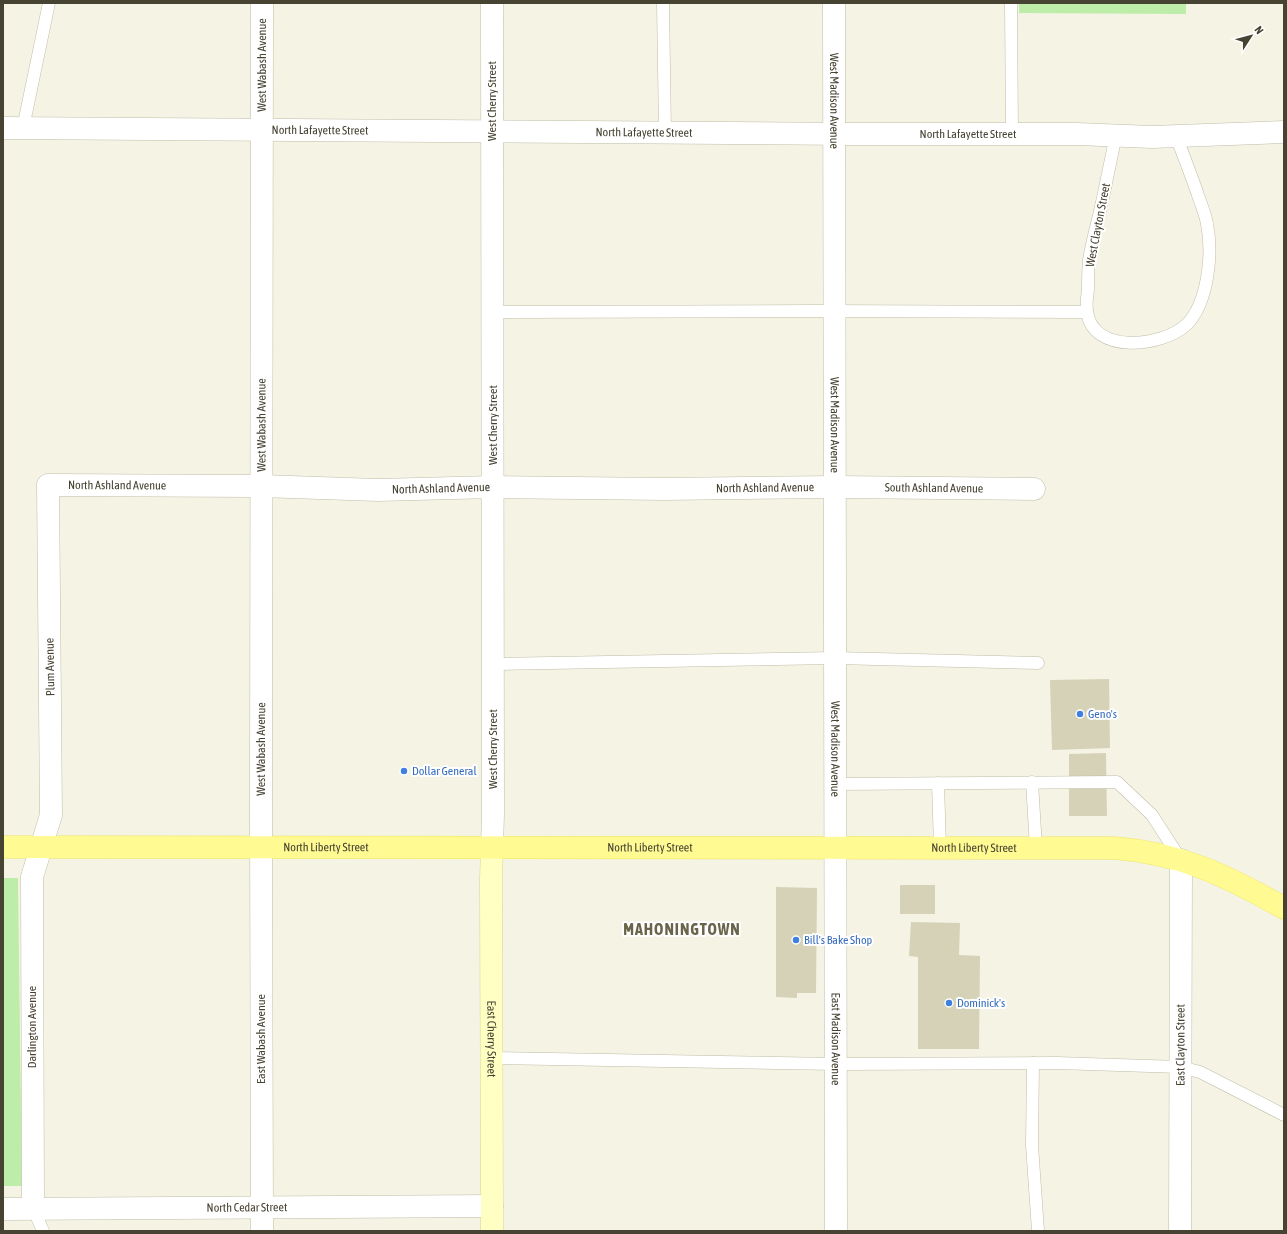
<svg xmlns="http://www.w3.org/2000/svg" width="1287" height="1234" viewBox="0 0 1287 1234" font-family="'Asap Condensed',sans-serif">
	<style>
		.green { fill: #beeca9 }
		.building { fill: #d6d2b8 }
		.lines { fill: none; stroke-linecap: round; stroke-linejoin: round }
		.lane-casing { stroke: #c0bda6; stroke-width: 13 }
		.street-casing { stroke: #c0bda6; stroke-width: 23 }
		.secondary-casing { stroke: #d7d68f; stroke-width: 23 }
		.primary-casing { stroke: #eee458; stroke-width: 23 }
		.lane { stroke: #fff; stroke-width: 12 }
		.street { stroke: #fff; stroke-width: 22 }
		.secondary { stroke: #ffffc3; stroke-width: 22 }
		.primary { stroke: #fffa92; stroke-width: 22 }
		.shop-dot { fill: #3f7fe0; stroke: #fff; stroke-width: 1.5 }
		.labels { text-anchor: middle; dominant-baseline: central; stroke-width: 4; stroke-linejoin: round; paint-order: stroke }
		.street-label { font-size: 12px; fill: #464333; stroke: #fff }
		.shop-label { font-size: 12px; fill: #366cbe; stroke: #fff; text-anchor: start }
		.district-label { font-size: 16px; font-weight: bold; letter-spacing: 1px; fill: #6a654a; stroke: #fff }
	</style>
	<rect width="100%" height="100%" fill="#f4f3e4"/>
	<!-- green -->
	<g class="green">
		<path d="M1019,3H1186V14L1019,13Z"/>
		<path d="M3,878H18L22,1186H3Z"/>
	</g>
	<!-- building -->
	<g class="building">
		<path d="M1109,679L1110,748L1052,750L1050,680Z"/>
		<path d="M1106,753L1107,816H1069V754Z"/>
		<rect x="900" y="885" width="35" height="29"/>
		<path d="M776,887L817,888L816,993H797V998L776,997Z"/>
		<path d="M911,922L960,923L959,955L980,956L979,1049H918V957L909,956Z"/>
	</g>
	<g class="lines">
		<defs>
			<g id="lane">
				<path d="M663,3L665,133"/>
				<path d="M1011,3L1012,134"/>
				<path d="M23,128L49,3"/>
				<path d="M1116,135C1111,159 1106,183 1101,207C1097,224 1092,242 1089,260C1088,270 1088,280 1088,290C1087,297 1086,305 1087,311C1092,355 1162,347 1186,325C1208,304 1213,254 1207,224C1206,216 1202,207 1199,198C1192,177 1184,157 1176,136"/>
				<path d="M492,312L814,311L1087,312"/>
				<path d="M493,664L835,658L1038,663"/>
				<path d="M1032,782L1036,848"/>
				<path d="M938,783L940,848"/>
				<path d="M835,784L1117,782L1152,815L1181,860"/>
				<path d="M491,1058L836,1064L1057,1063L1180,1067L1200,1072L1284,1115"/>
				<path d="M1033,1063L1032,1145L1038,1231"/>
				<path d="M33,1208L43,1231"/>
			</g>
			<g id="street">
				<path id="s1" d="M834,3L836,1231"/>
				<path id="s2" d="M3,128L853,134H1077L1152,137L1284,132"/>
				<path d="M492,847L493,814L492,3"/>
				<path id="s3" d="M33,1208L32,877L51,815L48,485L261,486L378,490L493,487L665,489L835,487L1034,489"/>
				<path id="s4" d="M3,1209L492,1206"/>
				<path id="s5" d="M262,1231L261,818L262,3"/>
				<path id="s6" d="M1180,1231L1181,860"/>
			</g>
			<g id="secondary">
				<path id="s7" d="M492,847L491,880L492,1231"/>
			</g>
			<g id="primary">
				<path id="s8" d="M3,847L1114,848C1181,853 1227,876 1284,908"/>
			</g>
		</defs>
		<!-- lane casing -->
		<use href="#lane" class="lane-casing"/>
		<!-- street casing -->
		<use href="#street" class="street-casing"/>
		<!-- secondary casing -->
		<use href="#secondary" class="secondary-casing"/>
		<!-- primary casing -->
		<use href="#primary" class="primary-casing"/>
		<!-- lane -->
		<use href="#lane" class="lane"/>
		<!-- street -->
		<use href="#street" class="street"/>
		<!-- secondary -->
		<use href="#secondary" class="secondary"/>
		<!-- primary -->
		<use href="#primary" class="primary"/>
	</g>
	<!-- markers -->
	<g class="shop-dot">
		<circle cx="1080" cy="714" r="4"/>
		<circle cx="404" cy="771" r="4"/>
		<circle cx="796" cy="940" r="4"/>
		<circle cx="949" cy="1003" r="4"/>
	</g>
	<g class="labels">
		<!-- street labels -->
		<g class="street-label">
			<text stroke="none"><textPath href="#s5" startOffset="1166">West Wabash Avenue</textPath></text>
			<text transform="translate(492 101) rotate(-90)">West Cherry Street</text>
			<text stroke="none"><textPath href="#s1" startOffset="98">West Madison Avenue</textPath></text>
			<text stroke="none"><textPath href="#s2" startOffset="317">North Lafayette Street</textPath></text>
			<text stroke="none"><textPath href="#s2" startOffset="641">North Lafayette Street</textPath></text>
			<text stroke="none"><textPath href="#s2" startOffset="965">North Lafayette Street</textPath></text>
			<text transform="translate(1098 225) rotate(-79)">West Clayton Street</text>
			<text stroke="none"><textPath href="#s5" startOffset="806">West Wabash Avenue</textPath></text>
			<text transform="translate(493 425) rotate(-90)">West Cherry Street</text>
			<text stroke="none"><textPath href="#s1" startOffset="422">West Madison Avenue</textPath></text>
			<text stroke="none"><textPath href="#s3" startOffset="795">North Ashland Avenue</textPath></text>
			<text stroke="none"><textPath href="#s3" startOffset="1119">North Ashland Avenue</textPath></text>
			<text stroke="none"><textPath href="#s3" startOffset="1443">North Ashland Avenue</textPath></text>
			<text stroke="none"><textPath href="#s3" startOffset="1612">South Ashland Avenue</textPath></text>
			<text transform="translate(50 667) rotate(-91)">Plum Avenue</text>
			<text stroke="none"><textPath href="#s5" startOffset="482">West Wabash Avenue</textPath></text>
			<text transform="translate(493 749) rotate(-90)">West Cherry Street</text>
			<text stroke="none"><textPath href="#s1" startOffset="746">West Madison Avenue</textPath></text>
			<text stroke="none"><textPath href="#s8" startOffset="323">North Liberty Street</textPath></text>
			<text stroke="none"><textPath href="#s8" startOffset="647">North Liberty Street</textPath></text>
			<text stroke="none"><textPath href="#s8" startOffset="971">North Liberty Street</textPath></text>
			<text transform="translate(32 1027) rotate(-90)">Darlington Avenue</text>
			<text transform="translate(261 1039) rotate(-90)">East Wabash Avenue</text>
			<text stroke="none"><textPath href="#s7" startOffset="192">East Cherry Street</textPath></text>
			<text stroke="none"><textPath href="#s1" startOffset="1036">East Madison Avenue</textPath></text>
			<text stroke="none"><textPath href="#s6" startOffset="186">East Clayton Street</textPath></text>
			<text stroke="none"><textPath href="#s4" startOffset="244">North Cedar Street</textPath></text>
		</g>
		<!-- shop labels -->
		<g class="shop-label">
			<text x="1088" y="714">Geno's</text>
			<text x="412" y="771">Dollar General</text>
			<text x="804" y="940">Bill's Bake Shop</text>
			<text x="957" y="1003">Dominick's</text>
		</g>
		<!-- district labels -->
		<g class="district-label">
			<text x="682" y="929">MAHONINGTOWN</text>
		</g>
	</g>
	<!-- border -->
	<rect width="1287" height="1234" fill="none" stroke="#464333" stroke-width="8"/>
	<!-- north arrow -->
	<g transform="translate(1251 36) rotate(54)" stroke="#ffffff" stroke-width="3" paint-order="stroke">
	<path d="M0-3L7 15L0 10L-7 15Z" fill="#464333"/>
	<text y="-6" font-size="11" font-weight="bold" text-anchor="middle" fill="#464333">N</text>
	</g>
</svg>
